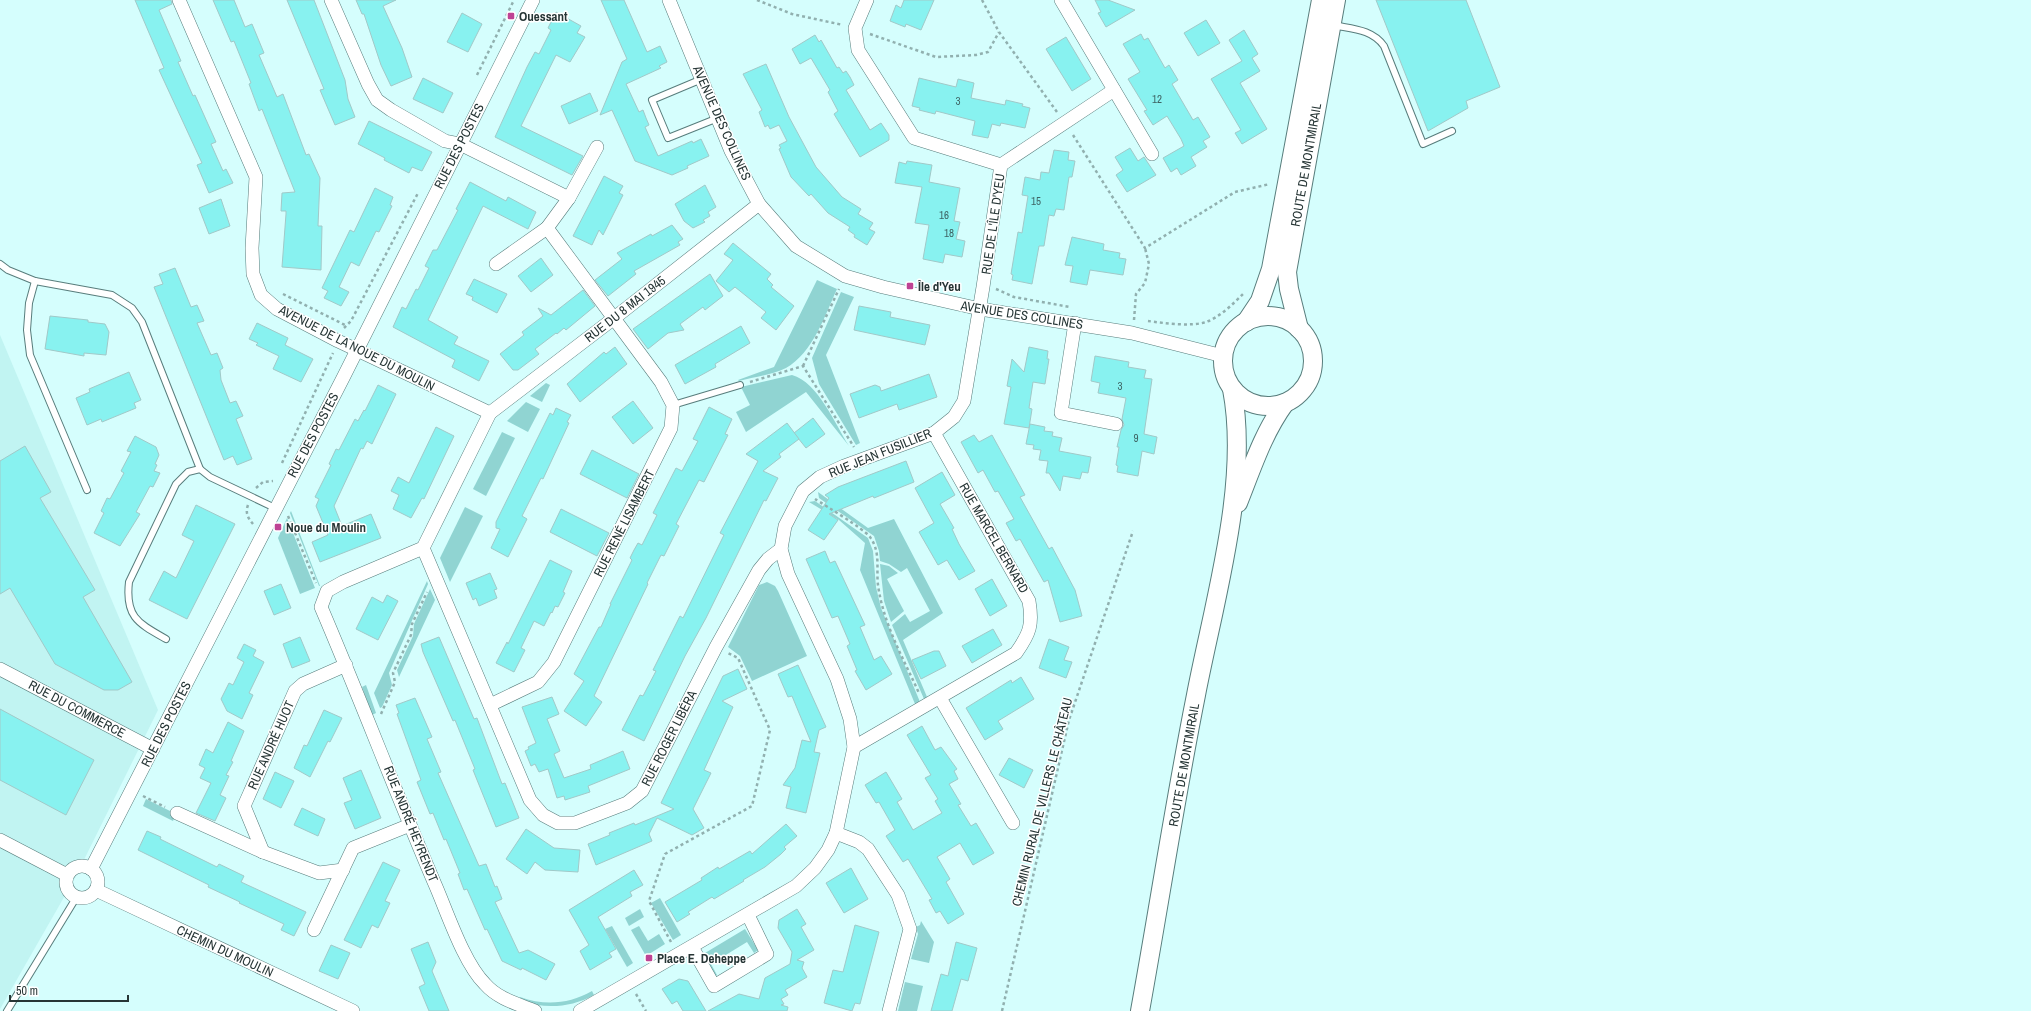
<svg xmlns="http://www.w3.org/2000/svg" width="2031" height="1011" viewBox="0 0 2031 1011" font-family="'Archivo Narrow',sans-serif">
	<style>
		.built { fill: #c1f4f2 }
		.green { fill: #90d4d2 }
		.building { fill: #88f2f0; stroke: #a1c9c8 }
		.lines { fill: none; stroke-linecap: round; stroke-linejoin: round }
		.lane-casing { stroke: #587d7c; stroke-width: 8 }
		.street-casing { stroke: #587d7c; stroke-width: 14 }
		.secondary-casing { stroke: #587d7c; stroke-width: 20 }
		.path { stroke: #91b0af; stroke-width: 2.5; stroke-dasharray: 3 3; stroke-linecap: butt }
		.lane { stroke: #fff; stroke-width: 6 }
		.street { stroke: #fff; stroke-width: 13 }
		.secondary { stroke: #fff; stroke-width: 18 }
		.poi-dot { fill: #be4394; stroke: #fff; stroke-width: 1.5 }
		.labels { text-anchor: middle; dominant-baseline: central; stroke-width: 3; stroke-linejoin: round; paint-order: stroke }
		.number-label { font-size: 11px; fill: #3e6464 }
		.poi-label { font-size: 13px; font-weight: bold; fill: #263535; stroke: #fff; text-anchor: start }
		.street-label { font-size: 13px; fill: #263535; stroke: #fff }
	</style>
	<rect width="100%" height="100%" fill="#d5fefd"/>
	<!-- built -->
	<path class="built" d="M0,335L158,710L75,878L0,1009Z"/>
	<!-- green -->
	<g class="green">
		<path d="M817,280L837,289C825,315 813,353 786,368C772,375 754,377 739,381L738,380L774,367Z"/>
		<path d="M841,292L854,297L826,355L860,443L856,445L819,384L812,358Z"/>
		<path d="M792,375C818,382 835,424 849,446L806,392L746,432L736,412L750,405L741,387Z"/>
		<path d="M546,383L550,385L542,402L530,396Z"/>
		<path d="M526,402L540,409L528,432L507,421Z"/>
		<path d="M502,432L515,438L486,496L473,489Z"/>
		<path d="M818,492L868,528L894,519L943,613L903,640L927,697L924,699L892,625L905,614L910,622L930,611L907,568L901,572L889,564L880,561L879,551L874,536L819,498Z"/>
		<path d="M815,501L868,538L873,551L876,587L881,608L920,702L915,704L860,570L865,543L839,520L809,502Z"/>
		<path d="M465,507L483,516L450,582L440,558Z"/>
		<path d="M291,511L320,586H319L290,513Z"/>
		<path d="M287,518L315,588L300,594L278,538Z"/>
		<path d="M880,564L889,566L898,573L887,579L904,611L891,622L884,601Z"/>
		<path d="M427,581L428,584L389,673L392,685L382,707L380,708L374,693Z"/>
		<path d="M767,582L775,586L778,591L807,656L752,681L740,656L728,647L759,585Z"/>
		<path d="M430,589L435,600L399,677L397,670L413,636L414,624Z"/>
		<path d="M366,685L376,713L372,715L362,687Z"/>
		<path d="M146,799L176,814L173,821L143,806Z"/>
		<path d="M660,898L681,935L673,940L651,903Z"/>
		<path d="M640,909L644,917L629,926L625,918Z"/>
		<path d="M921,921L934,942L929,963L911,959L918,934L916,927L920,925Z"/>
		<path d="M612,926L633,963L627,967L605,929Z"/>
		<path d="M639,926L648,941L659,934L665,944L646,956L631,930Z"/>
		<path d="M745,929L758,950L754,953L747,942L711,964L717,975L713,978L700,956Z"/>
		<path d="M905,982L923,986L917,1011H898Z"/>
		<path d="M592,991L594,995C570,1008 546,1009 520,1001V997C545,1006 569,1004 592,991Z"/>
	</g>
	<!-- building -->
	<g class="building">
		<path d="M135,0H171L172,4L159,10L181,61L178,62L193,96L195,95L216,142L211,144L223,171L226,169L233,183L209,193L197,165L202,163L159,70L164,68Z"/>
		<path d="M213,0H234L245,27L252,24L264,53L259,55L277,97L283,94L306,155L309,154L320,178L318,226H322L321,270L282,267L286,214V211H281L282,193L295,192L262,109L259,111L249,84L251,83L234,41L231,42Z"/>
		<path d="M287,0H314L345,80L348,99L355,117L335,125L320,90L324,89Z"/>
		<path d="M356,0H396L383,6L402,48L412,77L391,86L381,65L364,14H362Z"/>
		<path d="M601,0H624L647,52L660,46L667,62L659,66L661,68L626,84L639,112L643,110L646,118L649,125L645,127L658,156L692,141L693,143L701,139L709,156L687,166L688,168L672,175L635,161L612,110L600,115L622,62L627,59Z"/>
		<path d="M904,0H934L921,30L906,24L905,27L890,21L896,5L901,8Z"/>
		<path d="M1095,0H1108L1135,10L1106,27L1098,13L1101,12Z"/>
		<path d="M1376,0H1466L1500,87L1466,101L1468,108L1428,131Z"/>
		<path d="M556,12L581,26L577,33L585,37L570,62L556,55L521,126L583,156L572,175L495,137L527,67L535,52L539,54L551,30L548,28Z"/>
		<path d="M462,13L482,24L468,52L447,42Z"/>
		<path d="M1206,20L1220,43L1198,56L1184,33Z"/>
		<path d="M1244,30L1258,54L1252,58L1260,71L1240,83L1267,129L1242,144L1235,133L1241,130L1211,79L1242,61L1229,40Z"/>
		<path d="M1141,34L1144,40L1148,38L1165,68L1169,65L1178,80L1172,84L1193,120L1198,117L1210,137L1203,141L1207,147L1191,157L1196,166L1181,175L1177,168L1171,172L1163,158L1184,146L1181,139L1167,116L1153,125L1144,111L1147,110L1128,79L1140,72L1123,44Z"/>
		<path d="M815,35L819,42L821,40L837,68L839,67L843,73L846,71L850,77L854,85L846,90L870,130L881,123L889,135V140L860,157L834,114L838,111L828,92L830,90L811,58L800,64L792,49Z"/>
		<path d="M1066,37L1091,79L1072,91L1046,49Z"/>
		<path d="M766,64L789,117L816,167L842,197L861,209L858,214L873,223L869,229L875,232L867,245L854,237L855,235L848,230L850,227L828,213L811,194L809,196L791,177L779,149L781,148L779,145L787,141L779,125L770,129L768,125L765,127L759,112L762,110L743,74Z"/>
		<path d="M423,78L453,93L443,113L413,99Z"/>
		<path d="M919,78L956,87L958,79L974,83L971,98L1005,105L1006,100L1023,104L1022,106L1030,108L1025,128L1001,123L1000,126L992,124L988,138L972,135L975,121L936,111L935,114L919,110L920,108L912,106Z"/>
		<path d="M590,93L598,111L569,124L561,106Z"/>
		<path d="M369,121L432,152L422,171L412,167L409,173L384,160L385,158L358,144Z"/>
		<path d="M1130,148L1138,161L1144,157L1156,175L1127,192L1116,175L1123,170L1115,157Z"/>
		<path d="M1054,150L1069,152L1068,160L1075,161L1072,177H1069L1064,210L1056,209L1054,216L1049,215L1044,246H1039L1032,284L1012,280L1013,275L1011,274L1018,232L1022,233L1028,196L1022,195L1025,177L1040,180L1041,172L1049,173Z"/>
		<path d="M907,161L932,165L929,182L960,188L954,221L960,222L956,239L965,241L962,257L945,254L943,263L923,259L929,225L915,223L922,187L895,183L899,162L906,164Z"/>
		<path d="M604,176L623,186L619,193L623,195L603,235L599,230L592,245L573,236Z"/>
		<path d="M470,182L506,201L508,197L536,212L528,229L483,206L428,320L458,337L454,344L489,361L479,381L452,367L455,360L393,327L402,307L406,309L416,289L418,290L429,268L425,266L433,250H437L458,210L456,209Z"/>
		<path d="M705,185L716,207L708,212L710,216L703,220L705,222L693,228L684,221L675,204Z"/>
		<path d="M375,188L393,197L390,205L392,206L379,232L376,231L359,266L351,262L339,287L349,292L341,306L324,298L328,291L322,288L350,230L354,232Z"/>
		<path d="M221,199L230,226L209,234L199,208Z"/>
		<path d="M672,225L683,239L678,242L680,245L634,271L636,274L608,296L595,280L622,259L617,253L651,234L652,236Z"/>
		<path d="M1072,237L1104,244L1103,250L1120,253L1119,258L1126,259L1123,275L1090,270L1087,285L1070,282L1073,266L1065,265Z"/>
		<path d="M733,243L771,274L767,279L773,285L771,287L794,306L776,330L761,318L766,312L735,287L729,292L716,281L733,260L724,254Z"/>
		<path d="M541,258L553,275L531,292L518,276Z"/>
		<path d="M175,268L191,307L197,305L204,321L197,323L211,355L217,353L223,368L220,370L221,380L230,403L236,401L243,416L236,419L252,459L237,465L233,456L224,460L154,287L163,284L159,274Z"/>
		<path d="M710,274L723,296L705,310L703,307L680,324L684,330L668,333L648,349L633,329Z"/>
		<path d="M474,279L507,294L497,313L472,300L473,297L466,294Z"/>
		<path d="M583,290L595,306L566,330L564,328L557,334L556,333L535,349L539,354L518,370H513L500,354L524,335L522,332L543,316L538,308L551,315Z"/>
		<path d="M859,306L891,312L890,317L930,325L925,345L854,330Z"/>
		<path d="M50,316L88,320V322L105,324L109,332L106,355L84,353V356L45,349Z"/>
		<path d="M257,323L288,338L285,345L313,359L301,382L273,369L279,356L256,345L258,343L249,339Z"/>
		<path d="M741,326L750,343L715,364L716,367L685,384L675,365Z"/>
		<path d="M615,347L627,364L580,402L567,384L604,352L606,354Z"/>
		<path d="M1029,347L1048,351L1047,359H1049L1045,384L1033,382L1029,408L1032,409L1029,428L1004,424L1011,387L1007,386L1012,359L1024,372Z"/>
		<path d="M1095,356L1129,362L1128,367L1146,370L1144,378L1152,379L1144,434L1157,437L1154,454L1142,451L1138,476L1117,472L1118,466L1116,465L1119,447H1117L1121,430L1124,425L1122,419L1126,398L1098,393L1100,383L1091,381Z"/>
		<path d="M129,372L141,400L134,403L136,408L102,422L101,419L87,425L76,398L90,392L89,389Z"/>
		<path d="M929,374L937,397L899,410L897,404L859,418L850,394L875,385L880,387L881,391Z"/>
		<path d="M378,385L396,394L372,444L367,441L363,449L361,448L334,506L342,526L371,514L381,538L320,562L312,542L328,535L316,506L319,499L315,497L331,465L329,464L336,449L339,450L355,419L358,421L364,410L365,411Z"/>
		<path d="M633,401L653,428L633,444L612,417Z"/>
		<path d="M709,407L732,419L725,434L728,435L704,482L699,480L676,524L679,526L664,556L661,555L647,583L648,584L594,696L602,702L586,726L564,711L584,681L574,674L599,627H601L611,604H610L632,560L630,558L634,550L638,543L642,545L657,515L653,513L676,468L682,471L698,441L693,439Z"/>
		<path d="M556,408L571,415L567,422L569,423L543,479L541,478L522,516L527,519L508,557L491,548L500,529L496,528V522L550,413L553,415Z"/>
		<path d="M813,418L825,434L806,448L794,433Z"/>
		<path d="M787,423L799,439L779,454L781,457L763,471L778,478L766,501L764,500L706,618L685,656L644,741L622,730L640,695L643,696L656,671L653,670L680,616L683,618L724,535L720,533L758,461L746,454Z"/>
		<path d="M1030,424L1045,427L1044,431L1053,432L1052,436L1062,438L1059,451L1091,457L1088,473L1082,472L1080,479L1063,476L1060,491L1049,473H1046L1048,461L1039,460L1041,450L1033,449L1034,445L1026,444Z"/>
		<path d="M436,427L454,436L424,499L422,498L411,518L393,509L399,495L391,491L398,477L409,483Z"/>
		<path d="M974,435L979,442L992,435L1025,495L1020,497L1049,549L1052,547L1075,590L1082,616L1060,622L1048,580L1044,582L1020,539L1016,541L1006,523L1014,519L998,491L995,492L983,470L978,473L961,442Z"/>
		<path d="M135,436L156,447L159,455L155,464L157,465L154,471L160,473L153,487L150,486L136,512L140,514L120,546L94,533L104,513L101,511L107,498L110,499L124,473L121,471L131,452L127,451Z"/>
		<path d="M25,446L51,492L40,498L95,590L83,597L132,682L118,690H104L55,664L10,588L0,594V461Z"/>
		<path d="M592,450L639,474L627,498L580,474Z"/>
		<path d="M906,461L914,482L874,498L873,496L829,514L838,520L824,540L808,530L829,498L825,495L838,487Z"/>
		<path d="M942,472L955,495L940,504L954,528L952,529L959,544L975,571L959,580L947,560L938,565L919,532L934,523L915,488Z"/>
		<path d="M196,505L235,524L187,619L149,600L164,571L176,578L194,541L182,535Z"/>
		<path d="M561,509L609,533L597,556L550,532Z"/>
		<path d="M825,551L830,563L835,561L865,625L860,627L874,660L881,656L892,674L866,690L855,671L857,670L847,646L850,644L838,616L832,618L806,559Z"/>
		<path d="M550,560L572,571L563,592L565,593L558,607L555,606L552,613L551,612L544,626L534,621L521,648L525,650L514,672L496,663L507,642L508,644Z"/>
		<path d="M490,573L497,589L494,590L497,598L479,606L476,598L473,600L466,583Z"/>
		<path d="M992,579L1007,606L990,616L975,589Z"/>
		<path d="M281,584L291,608L274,615L264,591Z"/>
		<path d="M387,595L398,601L378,640L356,629L372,597L383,603Z"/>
		<path d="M993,629L1002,645L972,663L962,646Z"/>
		<path d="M300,637L310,661L292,668L283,644Z"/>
		<path d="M439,637L474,719L477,718L502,784L505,783L519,818L496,827L473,770L475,769L455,720L453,721L423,652L421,644Z"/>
		<path d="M1049,639L1069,647L1064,660L1072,662L1066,678L1039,668Z"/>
		<path d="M244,644L256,650L253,656L264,662L249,693L253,695L242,719L227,711L221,699L229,683L233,685L244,662L237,658Z"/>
		<path d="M934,651H939L946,666L921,679L912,660Z"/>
		<path d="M798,665L826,727L819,730L814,752L820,753L806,813L786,808L791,787L783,785L795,768L802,740L811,742L792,696L788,697L778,674Z"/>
		<path d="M738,669L747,689L722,701L733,707L704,770L711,773L693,809L704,828L692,835L657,818L649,834L652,841L596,865L588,844L610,835L609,833L634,823L635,825L674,809L661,803L723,676Z"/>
		<path d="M1021,677L1034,699L998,721L1003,729L985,740L966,708L1011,680L1012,683Z"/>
		<path d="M552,697L559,714L547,719L560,751L554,754L564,778L591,769L590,765L623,751L630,769L588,786L590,792L565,800L564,796L557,798L548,769L539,772L535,764L531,766L525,751L529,749L528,747L536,743L522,707Z"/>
		<path d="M415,698L432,737L427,739L441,772L438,773L479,866L486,864L495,887L497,886L502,899L495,902L519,953L528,950L555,964L546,980L522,968L521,970L502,961L487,929L485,930L467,889L464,890L458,874L460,873L446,839L444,840L433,813L430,814L417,782L421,780L397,714L399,713L396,705Z"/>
		<path d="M0,709L94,760L66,815L0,780Z"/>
		<path d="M324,710L342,718L330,742L328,741L310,777L294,768L304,745L307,746Z"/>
		<path d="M228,722L244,731L231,761L233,762L226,775L229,776L220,795L226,798L215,821L196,813L211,783L200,778L205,768L199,765L206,749L213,753Z"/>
		<path d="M922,726L935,750L941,747L957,769L954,771L958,779L949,784L961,804L958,805L971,826L976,823L994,853L973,865L960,843L937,857L950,879L946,882L964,914L948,924L940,911L936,913L929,900L932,899L908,859L903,862L886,836L895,830L879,802L876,803L865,785L886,772L902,799L897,802L913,830L942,813L935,801L938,799L925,778L931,775L907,735Z"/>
		<path d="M1009,758L1033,770L1024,788L999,775Z"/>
		<path d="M361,770L381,818L355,829L344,803L352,800L343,778Z"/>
		<path d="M275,772L294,781L281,808L263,799Z"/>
		<path d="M302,808L325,819L318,836L294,825Z"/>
		<path d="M786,824L797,836L784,847L786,849L781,854L765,867L743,880L744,881L714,899L712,897L688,912L690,914L677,922L665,902L702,880L701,878L718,867L719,869L750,851L752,854Z"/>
		<path d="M526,829L554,848L580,850L578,872L545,870L535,862L527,874L506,859Z"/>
		<path d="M147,831L161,837L160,839L217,867L219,864L244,876L241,882L306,912L294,936L281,930L284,924L239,903L240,902L208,887L209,885L138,850Z"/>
		<path d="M383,862L400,870L385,901L390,903L378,928L372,925L361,948L344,940Z"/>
		<path d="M851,868L868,899L844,913L826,883Z"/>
		<path d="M634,870L643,885L630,892L632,896L598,917L616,949L609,953L612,957L590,970L580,951L589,945L569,910Z"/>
		<path d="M797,909L806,924L801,927L814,950L797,960L804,962L802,968L807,977L785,990L788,995L781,999L784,1004L781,1005L788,1007L787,1011H708L739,994L759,999L765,978L790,964L792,952L778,928L779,920Z"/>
		<path d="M855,925L879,932L860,1004L855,1003L852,1011L824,1003L833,970L843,972Z"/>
		<path d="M428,942L436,962L432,971L449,1011H429L419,987L425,984L411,949Z"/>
		<path d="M956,942L977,948L968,981L961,979L952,1011H931L941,974L948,976Z"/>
		<path d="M331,945L350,953L338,979L319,971Z"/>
		<path d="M679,979L688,981L706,1011H683L677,1001L672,1004L662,989Z"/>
	</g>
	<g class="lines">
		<defs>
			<g id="lane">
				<path d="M1333,25C1352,29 1372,29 1384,46L1423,144L1452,131"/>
				<path d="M702,79L652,100L668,138L718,118"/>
				<path d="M0,264L8,270L35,281L112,295L132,308L142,322L200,469"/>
				<path d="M35,281L29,303L27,330L30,355L87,490"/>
				<path d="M673,405L740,385"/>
				<path d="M166,639C138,623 125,617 129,582L176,484L188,472L200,469L210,477L275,508"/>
				<path d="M7,1011L76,898"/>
			</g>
			<g id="street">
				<path d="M179,0L256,177L252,248L253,274L261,295L277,309L338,341L490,413L423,548L343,582L327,591L321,607C360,698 395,791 434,882C447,911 463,962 485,984C498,999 518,1004 535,1011"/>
				<path d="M331,0L368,84L377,100L391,110L445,141L460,144L569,198"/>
				<path d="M669,0L731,151L759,204L796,246L845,276L883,287L980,309L1132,333L1223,356"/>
				<path d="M1061,0L1152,154"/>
				<path d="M1001,165L1114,90"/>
				<path d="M496,264L547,228L569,198L597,147"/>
				<path d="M1075,323L1061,413L1116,424"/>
				<path d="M490,413L613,319L759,204"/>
				<path d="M423,548L530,800L543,815L558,823H575L627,803L642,791L716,647L759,570L768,559L781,549"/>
				<path d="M0,669L153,749"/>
				<path d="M940,698L1013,823"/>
				<path d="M490,705L538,682L554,662L671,428L673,405L661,382L547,228"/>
				<path d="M854,747L1016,653C1030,633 1033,625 1029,601L934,433"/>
				<path d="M177,813L263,852L319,873L343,870"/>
				<path d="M836,833L859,842L868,849L898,895L910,929L889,1011"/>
				<path d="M0,840L67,875"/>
				<path d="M263,852L244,806L295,691L303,684L346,665"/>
				<circle cx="82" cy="882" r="16"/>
				<path d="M91,869L344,376L533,0"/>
				<path d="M96,890L353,1011"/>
				<path d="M314,930L353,848L410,825"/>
				<path d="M692,947L714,986L767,954L748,915"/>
				<path d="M580,1011L796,886L815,868L828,850L836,833L854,747L850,719L837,679L788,574L781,549L785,526L803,491L820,477L844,466L934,433L954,417L964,401L983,287L1001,165L914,138L858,50L855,28L867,0"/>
			</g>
			<g id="secondary">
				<circle cx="1268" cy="361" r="45"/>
				<path d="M1246,322L1260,301L1271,269L1321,0"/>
				<path d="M1299,329L1289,289L1287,272L1336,0"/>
				<path d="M1238,503C1252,468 1263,433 1285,403"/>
				<path d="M1140,1011C1159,906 1175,800 1196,695C1214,601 1250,483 1232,389"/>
			</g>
		</defs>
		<!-- lane casing -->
		<use href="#lane" class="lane-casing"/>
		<!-- street casing -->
		<use href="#street" class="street-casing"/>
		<!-- secondary casing -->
		<use href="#secondary" class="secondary-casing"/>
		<!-- path -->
		<g class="path">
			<path d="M757,0L792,14L843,25"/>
			<path d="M982,0L999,32L1057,112"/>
			<path d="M870,34L936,57L976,55L988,52L999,32"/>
			<path d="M477,75L514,0"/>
			<path d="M1073,135L1145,248L1235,192L1270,184"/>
			<path d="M996,289L1014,297L1070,307"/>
			<path d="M283,294L345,325"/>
			<path d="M1134,320L1136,294L1145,283L1149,264L1145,248"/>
			<path d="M1148,321C1163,323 1191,327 1206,322C1220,317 1233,304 1243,294"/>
			<path d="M344,328L351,321L418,193"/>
			<path d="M803,366L839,289"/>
			<path d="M750,382L803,366L854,447"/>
			<path d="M282,463L333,353"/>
			<path d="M256,488L263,482L273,481"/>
			<path d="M815,499C826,506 864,529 870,537C881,552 876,569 878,585C883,623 903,658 919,693"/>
			<path d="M248,505C245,513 248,518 253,524"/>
			<path d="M288,516L316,583"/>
			<path d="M381,714L395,682L393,673L411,635L412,624L427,592"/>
			<path d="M143,796L165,807"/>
			<path d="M671,942L649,901L665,854L752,806L770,730L738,658L728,653"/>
			<path d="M636,994L646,1011"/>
			<path d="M1002,1011L1069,720L1133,531"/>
		</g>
		<!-- lane -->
		<use href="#lane" class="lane"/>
		<!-- street -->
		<use href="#street" class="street"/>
		<!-- secondary -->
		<use href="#secondary" class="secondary"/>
	</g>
	<!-- markers -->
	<g class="poi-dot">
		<rect x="507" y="12" width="8" height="8" rx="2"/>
		<rect x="906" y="282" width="8" height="8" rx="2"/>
		<rect x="274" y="523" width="8" height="8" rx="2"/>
		<rect x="645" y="954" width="8" height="8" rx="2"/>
	</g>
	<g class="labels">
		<!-- number labels -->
		<g class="number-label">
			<text x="1157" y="99">12</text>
			<text x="958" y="101">3</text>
			<text x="1036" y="201">15</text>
			<text x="944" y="215">16</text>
			<text x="949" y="233">18</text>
			<text x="1120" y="386">3</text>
			<text x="1136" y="438">9</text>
		</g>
		<!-- poi labels -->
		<g class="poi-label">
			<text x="519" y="16">Ouessant</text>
			<text x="918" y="286">Île d'Yeu</text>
			<text x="286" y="527">Noue du Moulin</text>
			<text x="657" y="958">Place E. Deheppe</text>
		</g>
		<!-- street labels -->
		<g class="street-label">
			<text transform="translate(722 123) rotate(66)">AVENUE DES COLLINES</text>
			<text transform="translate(459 146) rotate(-63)">RUE DES POSTES</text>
			<text transform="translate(1306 165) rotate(-80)">ROUTE DE MONTMIRAIL</text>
			<text transform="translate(993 224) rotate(-82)">RUE DE L'ÎLE D'YEU</text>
			<text transform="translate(625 309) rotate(-38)">RUE DU 8 MAI 1945</text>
			<text transform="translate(1022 315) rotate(9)">AVENUE DES COLLINES</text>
			<text transform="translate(357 348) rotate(27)">AVENUE DE LA NOUE DU MOULIN</text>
			<text transform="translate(313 435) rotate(-62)">RUE DES POSTES</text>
			<text transform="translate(880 453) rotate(-22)">RUE JEAN FUSILLIER</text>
			<text transform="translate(624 523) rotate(-63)">RUE RENÉ LISAMBERT</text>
			<text transform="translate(994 538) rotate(60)">RUE MARCEL BERNARD</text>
			<text transform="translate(77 709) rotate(28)">RUE DU COMMERCE</text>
			<text transform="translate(166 724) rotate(-63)">RUE DES POSTES</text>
			<text transform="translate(669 738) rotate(-63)">RUE ROGER LIBÉRA</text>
			<text transform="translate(271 745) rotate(-66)">RUE ANDRÉ HUOT</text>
			<text transform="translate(1184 765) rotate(-80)">ROUTE DE MONTMIRAIL</text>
			<text transform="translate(1042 802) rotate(-76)">CHEMIN RURAL DE VILLERS LE CHÂTEAU</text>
			<text transform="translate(411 824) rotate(68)">RUE ANDRÉ HEYRENDT</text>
			<text transform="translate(225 951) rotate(25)">CHEMIN DU MOULIN</text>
		</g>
	</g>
	<!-- scale -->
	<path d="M10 995v6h118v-6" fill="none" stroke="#263535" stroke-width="2"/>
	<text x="16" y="995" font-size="12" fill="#263535" stroke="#ffffff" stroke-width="3" paint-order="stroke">50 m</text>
</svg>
